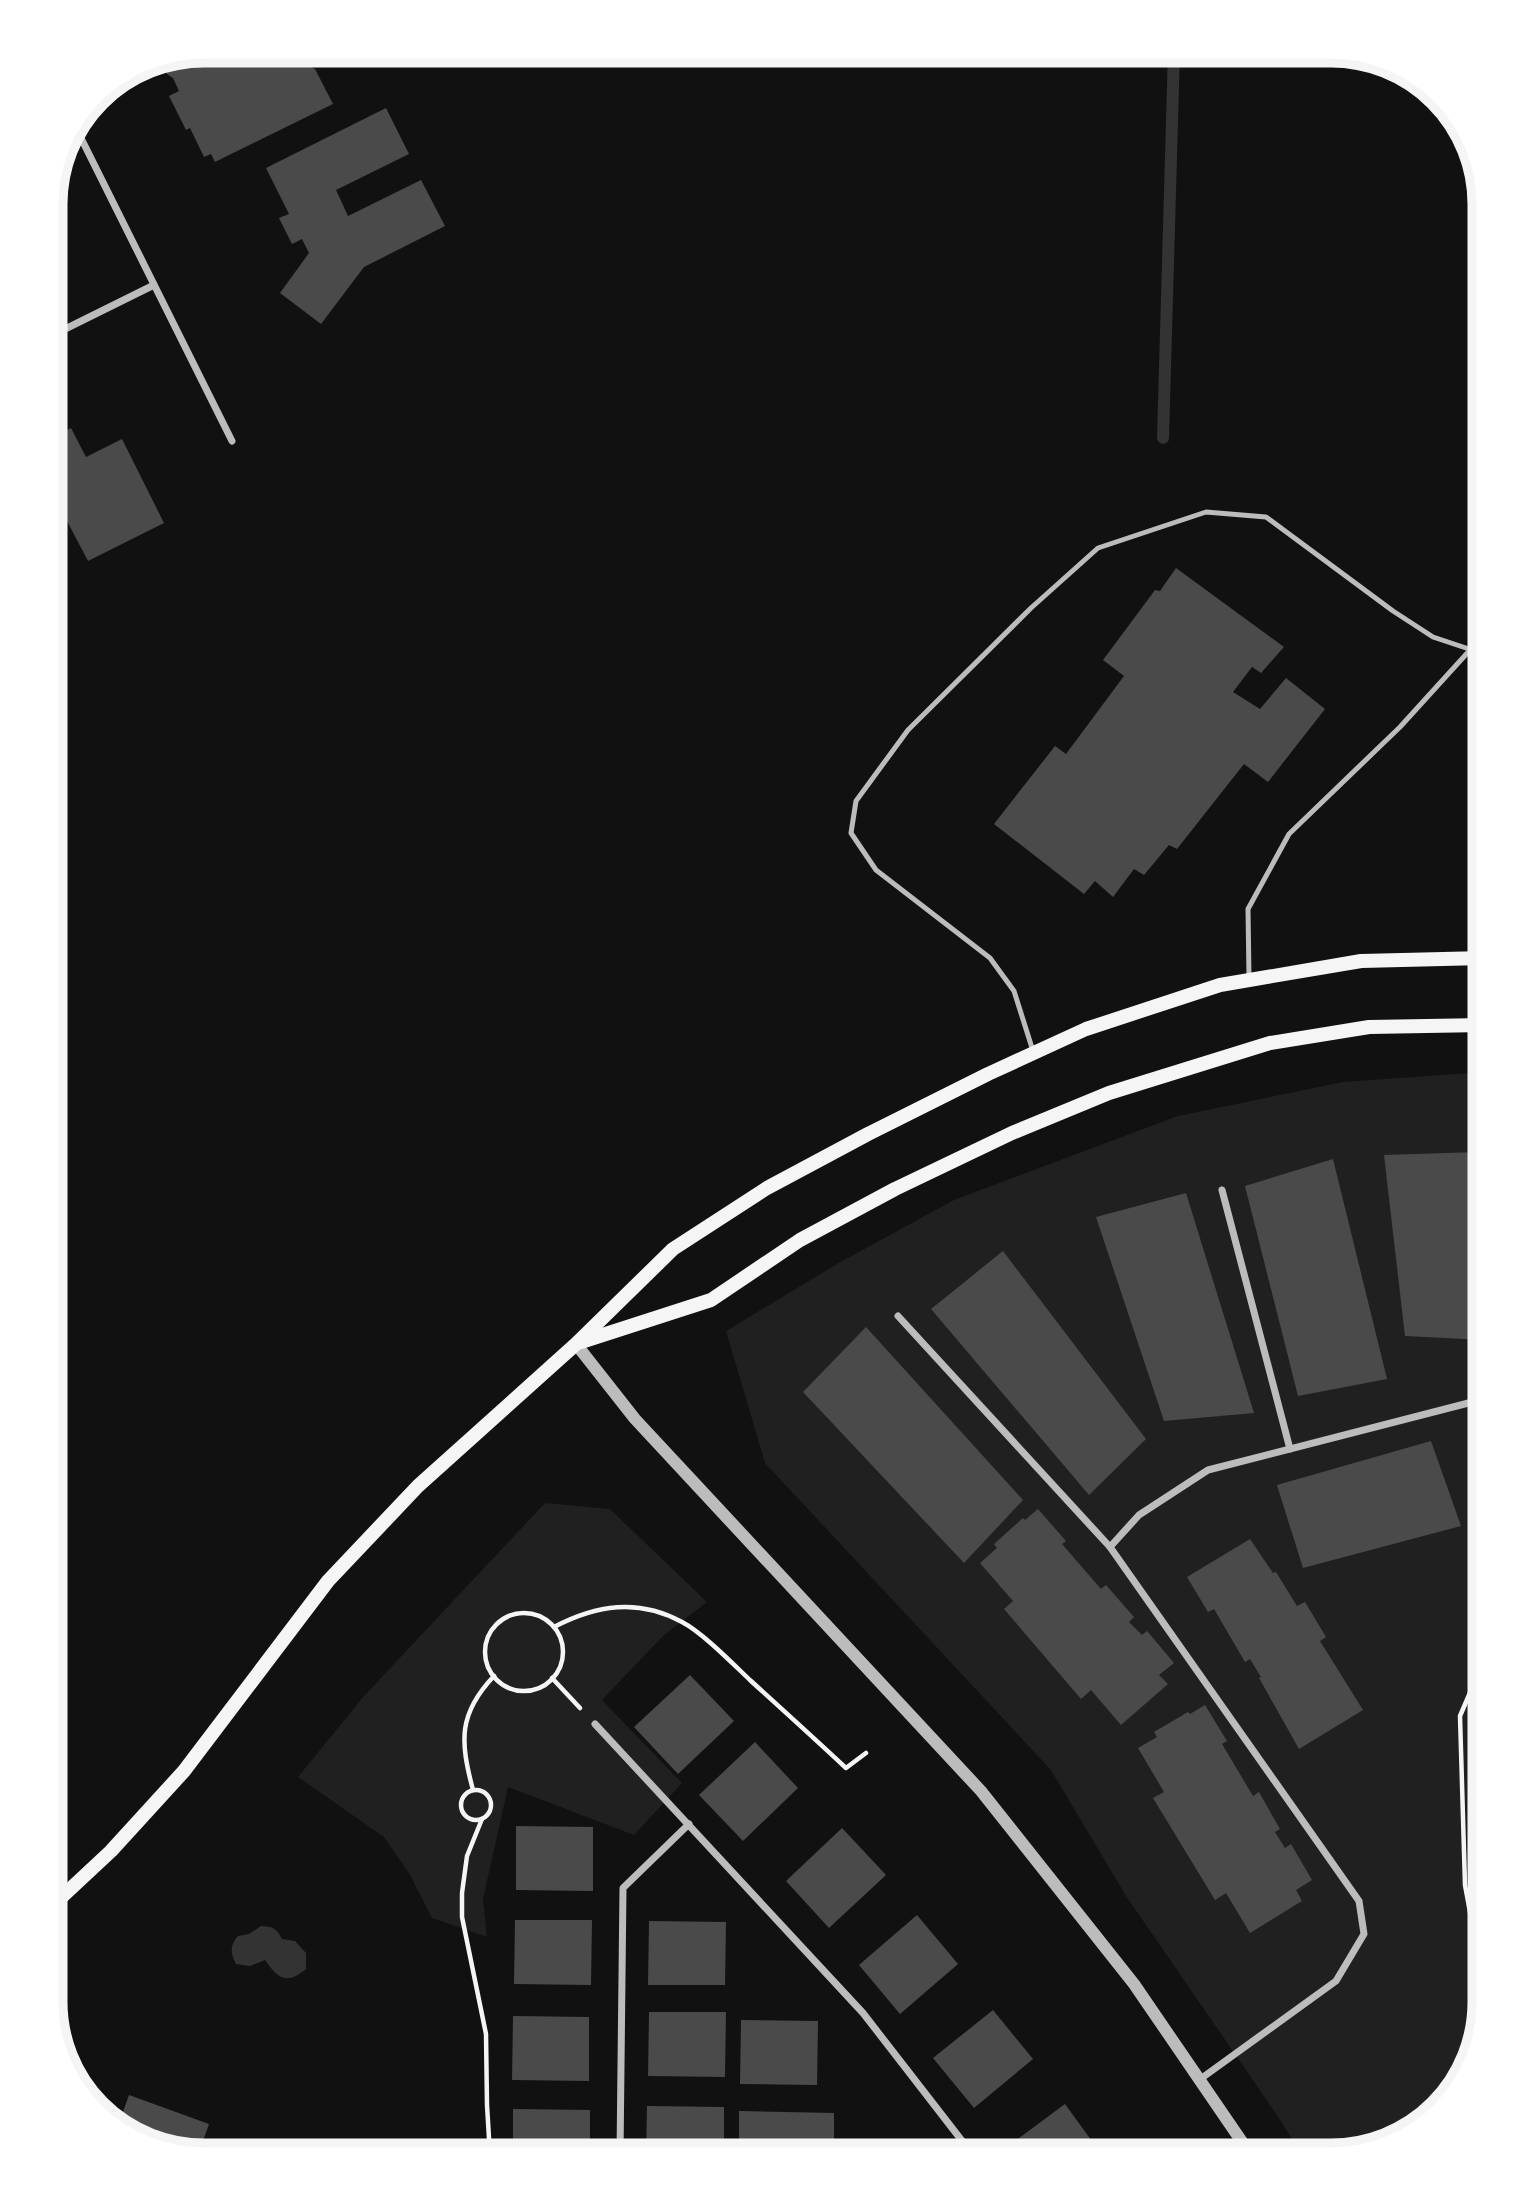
<svg xmlns="http://www.w3.org/2000/svg" width="1535" height="2206" viewBox="0 0 1535 2206" font-family="Cabin,sans-serif">
	<style>
		.green { fill: #202020 }
		.water { fill: #333 }
		.lines { fill: none; stroke-linecap: round; stroke-linejoin: round }
		.stream { stroke: #333; stroke-width: 12 }
		.building { fill: #4a4a4a }
		.path { stroke: #f5f5f5; stroke-width: 4.5 }
		.service { stroke: #bcbcbc; stroke-width: 5 }
		.minor { stroke: #bcbcbc; stroke-width: 7 }
		.tertiary { stroke: #bcbcbc; stroke-width: 12 }
		.secondary { stroke: #f5f5f5; stroke-width: 14 }
		.rim { fill: none; stroke: #f5f5f5; stroke-width: 9 }
	</style>
	<rect width="100%" height="100%" fill="#111"/>
	<!-- green -->
	<g class="green">
		<path d="M1484,1072V2003L1464,2079L1408,2135L1332,2155H1302L1277,2115L1126,1896L1051,1770L765,1463L726,1331L837,1264L954,1200L1178,1116L1343,1082Z"/>
		<path d="M545,1503L610,1509L707,1602L664,1635L602,1700L682,1783L634,1835L508,1787L483,1899L487,1937L432,1918L410,1875L384,1837L298,1777L364,1696Z"/>
	</g>
	<!-- water -->
	<g class="water">
		<path d="M1484,1739V1902L1471,1813Z"/>
		<path d="M261,1926C273,1926 277,1929 282,1939L295,1941L306,1953V1969C287,1985 278,1979 265,1960L250,1966L236,1964C230,1953 230,1945 238,1936L249,1934Z"/>
	</g>
	<g class="lines">
		<!-- stream -->
		<path class="stream" d="M1163,438L1174,51"/>
	</g>
	<!-- building -->
	<g class="building">
		<path d="M204,51H281L315,69L333,104L215,162L211,154L204,157L190,128L186,130L169,96L179,91L173,78L167,74L161,66L159,60Z"/>
		<path d="M386,108L409,154L336,190L348,216L421,180L445,226L364,267L321,324L280,293L309,253L302,239L292,244L279,218L289,214L266,168Z"/>
		<path d="M71,428L86,457L122,439L164,523L88,561L57,502L51,505V438Z"/>
		<path d="M1176,568L1284,647L1261,673L1252,667L1233,692L1260,709L1286,678L1325,709L1268,782L1244,764L1177,849L1169,845L1144,875L1134,869L1113,897L1095,881L1084,894L994,824L1055,746L1066,754L1124,676L1103,660L1155,590L1160,591Z"/>
		<path d="M1478,1152L1484,1232V1340L1405,1336L1384,1155Z"/>
		<path d="M1333,1159L1387,1379L1298,1396L1245,1186Z"/>
		<path d="M1186,1193L1254,1413L1164,1421L1096,1217Z"/>
		<path d="M1003,1251L1146,1439L1089,1495L931,1309Z"/>
		<path d="M866,1327L1023,1500L964,1563L803,1392Z"/>
		<path d="M1431,1441L1461,1526L1303,1568L1277,1485Z"/>
		<path d="M1038,1509L1066,1541L1062,1544L1101,1589L1106,1585L1134,1617L1129,1622L1142,1635L1147,1631L1174,1663L1159,1675L1168,1684L1121,1725L1091,1690L1081,1699L1004,1609L1013,1601L980,1563L997,1548L994,1544L1023,1518L1025,1520Z"/>
		<path d="M1250,1539L1273,1573L1276,1572L1297,1606L1305,1602L1326,1637L1320,1641L1363,1710L1299,1749L1259,1678L1261,1677L1250,1659L1245,1662L1214,1609L1208,1612L1187,1577Z"/>
		<path d="M690,1675L734,1721L678,1774L634,1727Z"/>
		<path d="M1205,1705L1227,1741L1222,1744L1253,1796L1259,1792L1280,1829L1275,1832L1285,1848L1291,1844L1312,1880L1296,1890L1302,1901L1250,1933L1226,1893L1215,1900L1153,1798L1164,1792L1138,1748L1157,1737L1154,1732L1188,1712L1190,1714Z"/>
		<path d="M755,1742L798,1788L743,1841L699,1795Z"/>
		<path d="M516,1826L593,1827V1891L516,1890Z"/>
		<path d="M842,1828L886,1875L829,1928L786,1881Z"/>
		<path d="M917,1915L958,1964L900,2014L859,1965Z"/>
		<path d="M515,1920H592L591,1985L514,1984Z"/>
		<path d="M649,1921L726,1922L725,1985H648Z"/>
		<path d="M993,2010L1033,2059L974,2108L933,2058Z"/>
		<path d="M649,2012H726L725,2077L648,2076Z"/>
		<path d="M513,2016L589,2017V2081L512,2080Z"/>
		<path d="M741,2020L818,2021L817,2085L740,2084Z"/>
		<path d="M129,2095L209,2124L198,2155L127,2135L118,2126Z"/>
		<path d="M1065,2104L1102,2155H1007L1003,2150Z"/>
		<path d="M647,2106L724,2107V2155H646Z"/>
		<path d="M513,2109L590,2110V2155H513Z"/>
		<path d="M739,2111L834,2113V2152H813V2155H739Z"/>
	</g>
	<g class="lines">
		<!-- path -->
		<g class="path">
			<circle cx="524" cy="1652" r="39"/>
			<path d="M554,1627C596,1605 638,1598 682,1622C703,1633 733,1664 751,1681C783,1710 815,1739 846,1768L866,1753"/>
			<path d="M552,1678L580,1708"/>
			<circle cx="476" cy="1805" r="15"/>
			<path d="M473,1790C460,1741 458,1714 494,1676"/>
			<path d="M482,1819L467,1856L462,1893V1917L486,2034L487,2105L490,2155"/>
			<path d="M1484,1988L1465,1885L1460,1716L1484,1660"/>
		</g>
		<!-- service -->
		<g class="service">
			<path d="M1249,977L1248,909L1289,834L1400,727L1470,650"/>
			<path d="M1033,1051L1014,991L990,958L876,870L851,833L856,801L908,730L1031,608L1098,548L1206,512L1266,517L1393,611L1433,637L1484,654"/>
		</g>
		<!-- minor -->
		<g class="minor">
			<path d="M75,126L232,441"/>
			<path d="M51,336L154,285"/>
			<path d="M1222,1190L1290,1449"/>
			<path d="M898,1316L1110,1547"/>
			<path d="M595,1724L863,2013L973,2155"/>
			<path d="M1199,2080L1336,1981L1364,1934L1359,1901L1110,1547L1139,1515L1208,1470L1484,1399"/>
			<path d="M620,2155L623,1888L689,1824"/>
		</g>
		<!-- tertiary -->
		<path class="tertiary" d="M576,1344L635,1419L981,1791L1134,1984L1251,2155"/>
		<!-- secondary -->
		<g class="secondary">
			<path d="M581,1342L711,1300L800,1240L895,1189L1012,1133L1109,1093L1270,1043L1369,1027L1484,1025"/>
			<path d="M51,1907L111,1851L184,1771L328,1581L418,1486L576,1344L673,1249L767,1188L868,1134L988,1074L1086,1029L1220,985L1361,961L1484,958"/>
		</g>
	</g>
	<!-- crop -->
	<path d="M0 0H1535V2206H0ZM204 63H1331A141 141 0 0 1 1472 204V2002A141 141 0 0 1 1331 2143H204A141 141 0 0 1 63 2002V204A141 141 0 0 1 204 63Z" fill="#fff" fill-rule="evenodd"/>
	<path class="rim" d="M204 63H1331A141 141 0 0 1 1472 204V2002A141 141 0 0 1 1331 2143H204A141 141 0 0 1 63 2002V204A141 141 0 0 1 204 63Z"/>
</svg>
